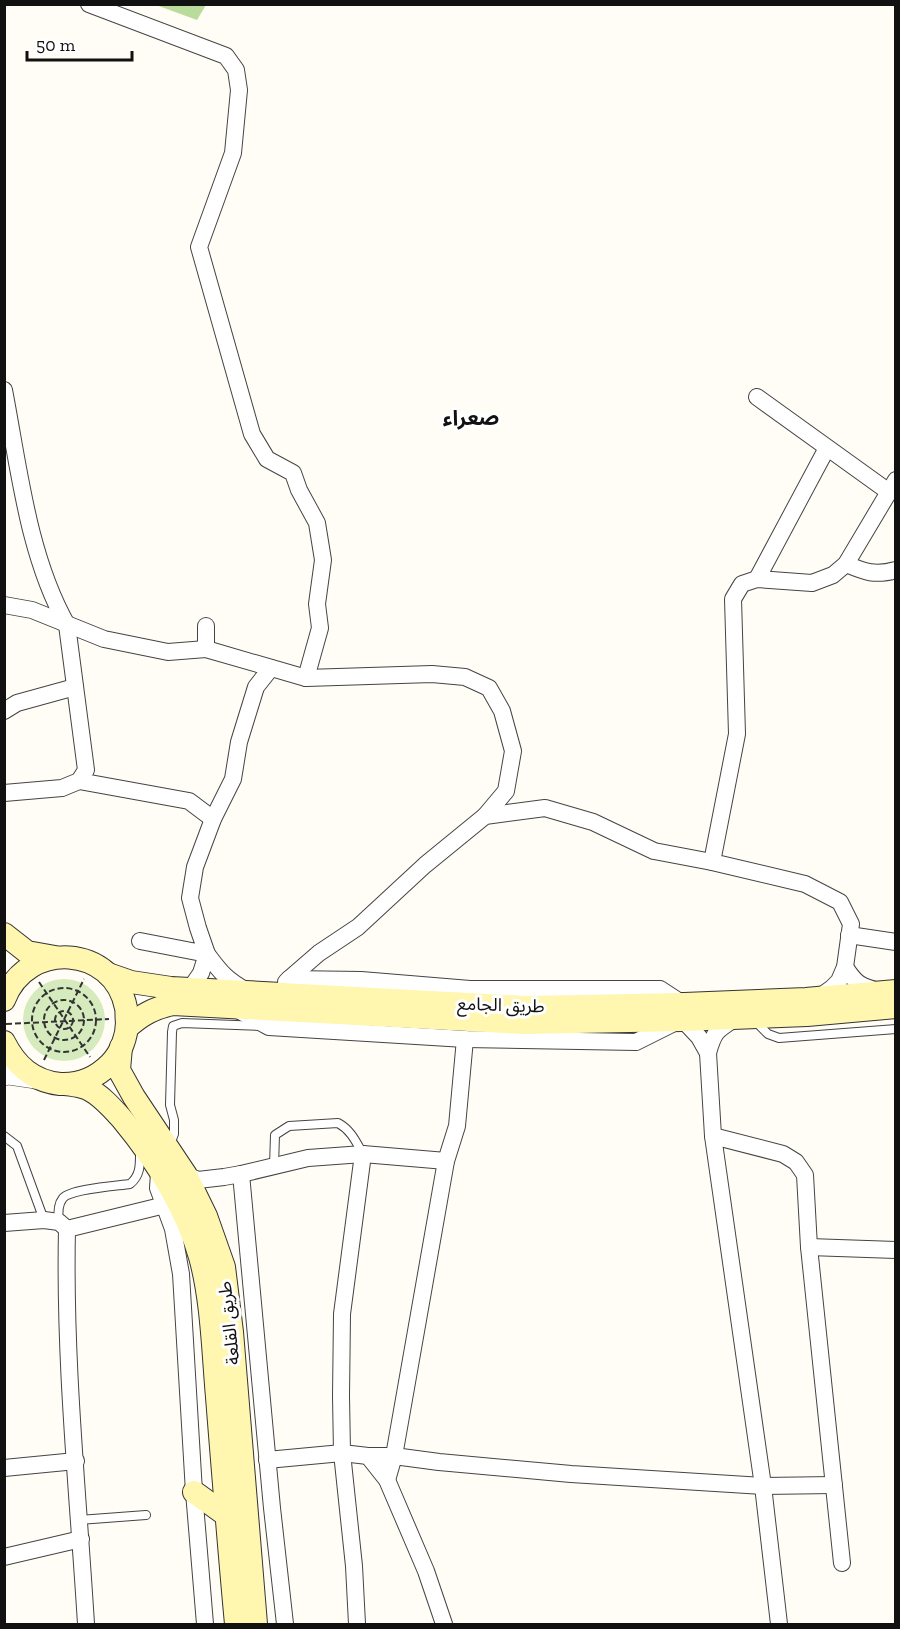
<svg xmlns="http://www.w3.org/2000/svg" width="900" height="1629" viewBox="0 0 900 1629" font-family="'Zilla Slab','Noto Sans Arabic',serif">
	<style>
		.green { fill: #d5ebbd }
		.forest { fill: #b9dc9c }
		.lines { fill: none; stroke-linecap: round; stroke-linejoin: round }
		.service-casing { stroke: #444; stroke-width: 10 }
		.minor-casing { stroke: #444; stroke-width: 18 }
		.tertiary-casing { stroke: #444; stroke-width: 22 }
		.secondary-casing { stroke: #333; stroke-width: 24 }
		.path { stroke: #333; stroke-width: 2; stroke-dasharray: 6 3; stroke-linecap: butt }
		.service { stroke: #fff; stroke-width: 8 }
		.minor { stroke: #fff; stroke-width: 16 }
		.tertiary { stroke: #fff; stroke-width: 21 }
		.secondary { stroke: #fff6b0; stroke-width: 22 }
		.labels { text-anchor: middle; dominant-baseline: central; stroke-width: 6; stroke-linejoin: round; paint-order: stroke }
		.street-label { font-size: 18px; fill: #111; stroke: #fff }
		.quarter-label { font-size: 21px; font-weight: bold; fill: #111; stroke: #fff }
	</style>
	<rect width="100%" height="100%" fill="#fffdf5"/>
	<!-- green -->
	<circle class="green" cx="64" cy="1020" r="41"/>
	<!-- forest -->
	<path class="forest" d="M156,5L206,4V5L197,20Z"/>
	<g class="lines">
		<defs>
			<g id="service">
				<path d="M756,1022L768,1034L779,1038L896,1029"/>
				<path d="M4,1136L17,1146L44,1220"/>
				<path d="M169,1147L174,1134V1120L170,1105L172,1032L173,1026L182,1023L260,1026"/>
				<path d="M274,1166L275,1135L289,1126L338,1123C351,1130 356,1142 363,1154"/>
				<path d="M59,1222C58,1215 58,1204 63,1198C71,1189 116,1186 130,1184C141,1175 140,1164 140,1150"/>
				<path d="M79,1520L146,1515"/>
			</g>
			<g id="minor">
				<path d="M89,4L226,56L236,70L239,90L233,153L199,247L252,434L267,459L293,473L299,490L317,523L323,560L317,604L320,628L306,678"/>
				<path d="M4,390C19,468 28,556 67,625L86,770L79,781L62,788L4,793"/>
				<path d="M757,397L889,492"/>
				<path d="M846,564C865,572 875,576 896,570"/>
				<path d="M757,579L827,448"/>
				<path d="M4,605L32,610L104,639L168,652L206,649L306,678L432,674L465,677L489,688L502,711L513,751L506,791L485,816"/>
				<path d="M206,626V649"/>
				<path d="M4,711L17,703L75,687"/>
				<path d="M79,781L189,801L213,819"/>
				<path d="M849,935L896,942"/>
				<path d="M140,941L207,954L198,928L190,898L195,867L213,819L233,779L239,742L256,687L271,668"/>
				<path d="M207,954C221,973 227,980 247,991"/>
				<path d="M845,967C856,984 860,986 879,991"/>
				<path d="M289,979L319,953L358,927L425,865L485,816L545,808L593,822L654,851L712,862"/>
				<path d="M286,982L289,979L361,980L470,989H660L683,1004"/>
				<path d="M190,989L201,973L207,954"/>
				<path d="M818,998L832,988L839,981L845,967L851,924L840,902L805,884L712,862L737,734L733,599L742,584L757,579L812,583L833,575L846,564L896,480"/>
				<path d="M238,1010L269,1027L465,1039L636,1042L676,1022"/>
				<path d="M683,1020L699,1037L708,1053C714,1031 717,1030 736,1018"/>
				<path d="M708,1053L713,1136L763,1486L779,1624"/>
				<path d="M713,1136L783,1154L796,1162L805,1175L809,1247L842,1563"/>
				<path d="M159,1173L158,1188L173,1229L181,1274L194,1492L205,1624"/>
				<path d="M241,1174L272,1508L285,1624"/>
				<path d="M186,1175L198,1180L224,1177L241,1174L308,1158L363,1154L446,1161"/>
				<path d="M4,1223L44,1220L59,1222L67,1229"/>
				<path d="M67,1229C64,1361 78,1493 86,1624"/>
				<path d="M67,1229L165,1205"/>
				<path d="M809,1247L896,1250"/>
				<path d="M368,1456L387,1480L426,1571L444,1624"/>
				<path d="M267,1460L342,1453L368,1456H394L439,1462L571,1474L763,1486L834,1485"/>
				<path d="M4,1468L76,1461"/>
				<path d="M387,1480L394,1456L446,1161L457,1126L465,1039"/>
				<path d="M4,1557L81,1539"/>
				<path d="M357,1624L354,1566L342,1453L341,1396L342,1314L363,1154"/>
			</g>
			<path id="tertiary" d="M4,1075L9,1074L36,1078"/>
			<g id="secondary">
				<path d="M4,934L27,952L55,957"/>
				<path d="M108,974L131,982L171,988L525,1007L684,1004L806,999L896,991"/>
				<path d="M4,1000C27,939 114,945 126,1008C127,1012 126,1018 127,1022C127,1037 121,1053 110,1064C97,1077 79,1085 60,1084C33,1081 16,1066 4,1042"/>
				<path d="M127,1028C141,1015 154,1008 173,1004L524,1023L683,1020L807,1015L896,1007"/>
				<path d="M121,1047L119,1070L134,1097L186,1175L206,1216L224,1267L232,1332L256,1624"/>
				<path d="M66,1084C73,1085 82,1086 88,1089C101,1095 113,1109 122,1119C156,1160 185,1205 200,1257C212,1300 213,1352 217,1397C223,1473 229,1549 236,1624"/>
				<path d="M194,1492L226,1515"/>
			</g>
		</defs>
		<!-- service casing -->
		<use href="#service" class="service-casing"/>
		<!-- minor casing -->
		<use href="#minor" class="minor-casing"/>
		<!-- tertiary casing -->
		<use href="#tertiary" class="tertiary-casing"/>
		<!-- secondary casing -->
		<use href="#secondary" class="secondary-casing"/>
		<!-- path -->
		<g class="path">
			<path d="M39,982L90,1057"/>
			<circle cx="64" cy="1020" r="32"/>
			<circle cx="64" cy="1020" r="20"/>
			<circle cx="64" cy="1020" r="9"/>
			<path d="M6,1024L109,1019"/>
			<path d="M44,1060L84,979"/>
		</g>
		<!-- service -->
		<use href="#service" class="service"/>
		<!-- minor -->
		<use href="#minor" class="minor"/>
		<!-- tertiary -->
		<use href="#tertiary" class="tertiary"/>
		<!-- secondary -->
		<use href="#secondary" class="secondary"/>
	</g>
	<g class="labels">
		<!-- street labels -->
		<g class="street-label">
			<text transform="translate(501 1005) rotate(2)">طريق الجامع</text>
			<text transform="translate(229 1323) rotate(-96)">طريق القلعة</text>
		</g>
		<!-- quarter labels -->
		<g class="quarter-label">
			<text x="471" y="417">صعراء</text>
		</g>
	</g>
	<!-- border -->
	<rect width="900" height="1629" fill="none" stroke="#111111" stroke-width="12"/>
	<!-- scale -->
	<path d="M27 51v9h105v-9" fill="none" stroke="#111111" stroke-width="3"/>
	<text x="36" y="51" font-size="18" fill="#111111" stroke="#ffffff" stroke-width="4.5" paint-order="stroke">50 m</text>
</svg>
